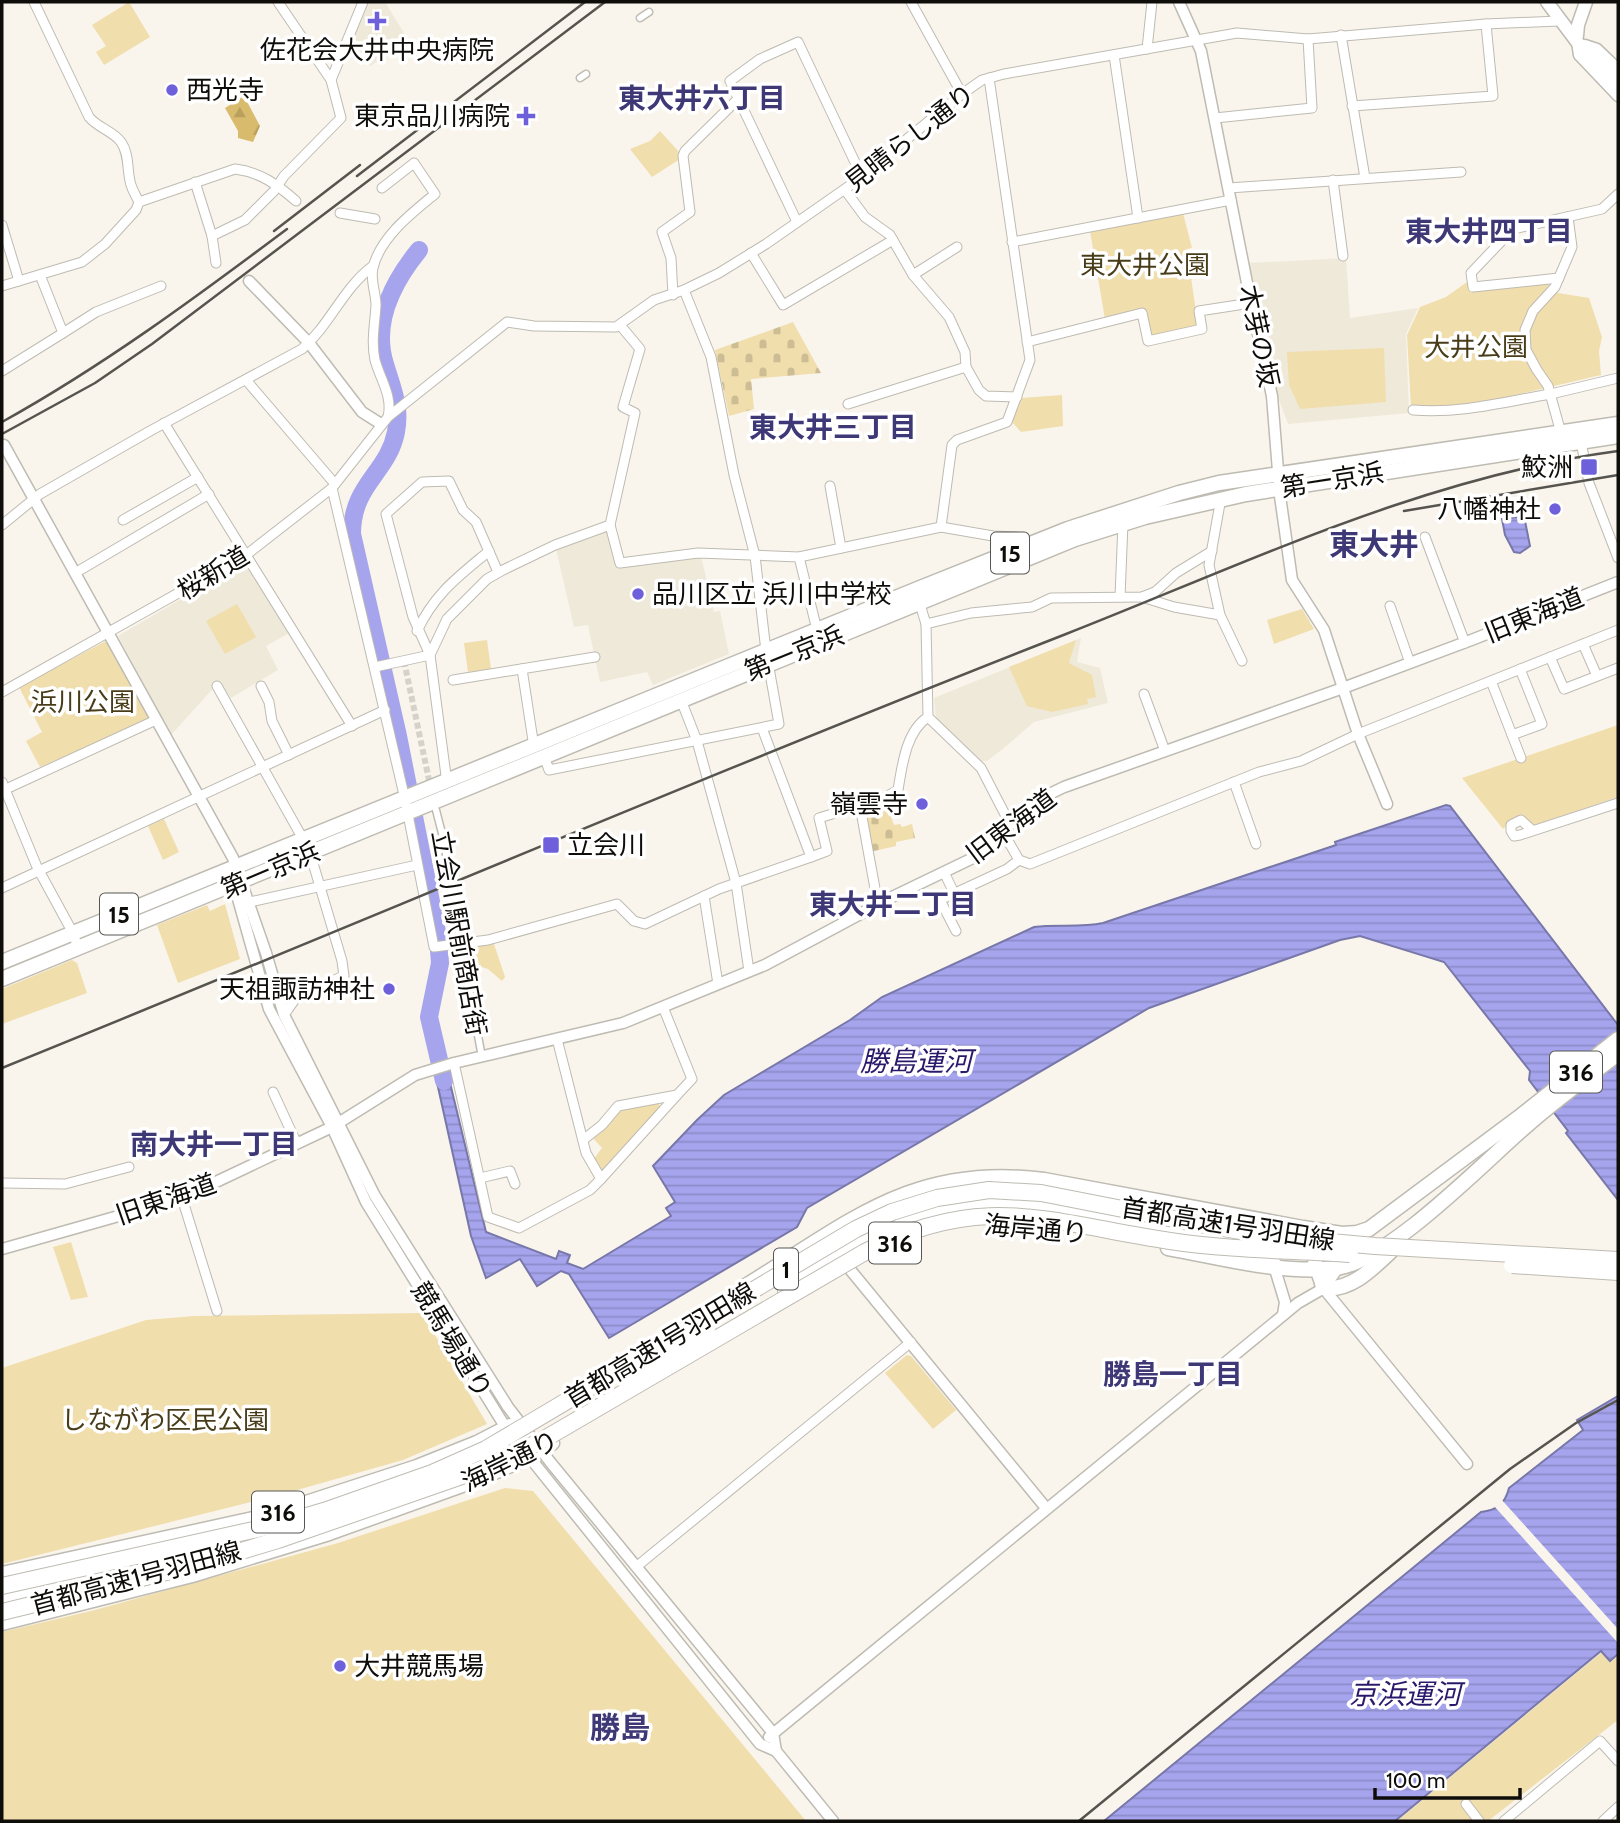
<svg xmlns="http://www.w3.org/2000/svg" width="1620" height="1823" viewBox="0 0 1620 1823" font-family="Cabin,'Noto Sans JP',sans-serif">
	<style>
		.built { fill: #efe9d9 }
		.forest { fill: url(#forest-firs) }
		.cemetery { fill: url(#cemetery-stones) }
		.green { fill: #f1dead }
		.water { fill: url(#water-rules); stroke: #7877a9; stroke-width: 2 }
		.pier { fill: #f9f5ec }
		.lines { fill: none; stroke-linecap: round; stroke-linejoin: round }
		.river { stroke: #a5a4ed; stroke-width: 18 }
		.pedestrian-tunnel { stroke: #d6d2ca; stroke-width: 6; stroke-dasharray: 6 3; stroke-linecap: butt }
		.pedestrian-casing { stroke: #bebbb2; stroke-width: 9 }
		.minor-casing { stroke: #bebbb2; stroke-width: 11 }
		.tertiary-casing { stroke: #bebbb2; stroke-width: 13 }
		.secondary-casing { stroke: #bebbb2; stroke-width: 15 }
		.primary-casing { stroke: #bebbb2; stroke-width: 17 }
		.trunk-casing { stroke: #bebbb2; stroke-width: 17 }
		.motorway-casing { stroke: #bebbb2; stroke-width: 18 }
		.pedestrian { stroke: #fff; stroke-width: 6 }
		.minor { stroke: #fff; stroke-width: 9 }
		.tertiary { stroke: #fff; stroke-width: 10 }
		.secondary { stroke: #fff; stroke-width: 12 }
		.primary { stroke: #fff; stroke-width: 14 }
		.trunk { stroke: #fff; stroke-width: 14 }
		.motorway { stroke: #fff; stroke-width: 16 }
		.rail { stroke: #56544f; stroke-width: 2.5 }
		.motorway-bridge-casing { stroke: #bebbb2; stroke-width: 18; stroke-linecap: butt }
		.motorway-bridge { stroke: #fff; stroke-width: 16 }
		.poi-dot { fill: #6d60da; stroke: #fff; stroke-width: 2.5 }
		.labels { text-anchor: middle; dominant-baseline: central; stroke-width: 7; stroke-linejoin: round; paint-order: stroke }
		.shield { fill: #fff; stroke: #565654; stroke-width: 2 }
		.shield-label { font-size: 24px; font-weight: bold; fill: #0e0d0a }
		.poi-label { font-size: 26px; fill: #0e0d0a; stroke: #fff; text-anchor: end }
		.street-label { font-size: 26px; fill: #0e0d0a; stroke: #fff }
		.park-label { font-size: 26px; fill: #483c19; stroke: #fff }
		.neighbourhood-label { font-size: 28px; font-weight: bold; fill: #3e3976; stroke: #fff }
		.water-label { font-size: 28px; font-style: italic; fill: #2a196b; stroke: #fff }
		.quarter-label { font-size: 30px; font-weight: bold; fill: #3e3976; stroke: #fff }
	</style>
	<defs>
		<pattern id="forest-firs" width="22" height="20" patternUnits="userSpaceOnUse" patternTransform="scale(1.75)"><rect width="22" height="20" fill="#d9bb6d"/><path d="M5 1l3.5 6h-7zM16 11l3.5 6h-7z" fill="#b9a05d"/></pattern>
		<pattern id="cemetery-stones" width="16" height="16" patternUnits="userSpaceOnUse" patternTransform="scale(1.75)"><rect width="16" height="16" fill="#f1dead"/><path d="M2 7V4a2 2 0 0 1 4 0v3zM10 15v-3a2 2 0 0 1 4 0v3z" fill="#cdbd94"/></pattern>
		<pattern id="water-rules" width="6" height="5" patternUnits="userSpaceOnUse" patternTransform="scale(1.75)"><rect width="6" height="5" fill="#a5a4ed"/><path d="M0 2.5h6" fill="none" stroke="#8d8cca"/></pattern>
	</defs>
	<rect width="100%" height="100%" fill="#f9f5ec"/>
	<!-- built -->
	<g class="built">
		<path d="M365,2H385L409,41L370,66L356,45L350,41Z"/>
		<path d="M1346,258L1350,318L1418,308L1406,334L1409,413L1288,424L1278,397L1248,263Z"/>
		<path d="M608,530L617,567L701,556L714,612L720,611L729,654L653,685L647,672L600,682L588,625L574,627L556,549L558,546Z"/>
		<path d="M246,561L291,632L266,646L278,670L231,698L219,682L171,735L118,636Z"/>
		<path d="M1081,638L1077,662L1100,668L1108,703L1034,722L1004,748L987,761L979,762L936,719L934,698Z"/>
	</g>
	<!-- forest -->
	<path class="forest" d="M244,96L260,126L253,142L238,138V131L225,108Z"/>
	<!-- cemetery -->
	<g class="cemetery">
		<path d="M793,322L821,373L751,379L754,409L729,416L715,350Z"/>
		<path d="M885,801L894,825L900,824L902,827L912,824L915,838L896,842V846L870,852L863,809Z"/>
	</g>
	<!-- green -->
	<g class="green">
		<path d="M129,2L150,37L104,65L96,52L106,46L92,25Z"/>
		<path d="M660,131L680,153V159L652,177L630,149L650,141Z"/>
		<path d="M1183,213L1192,248L1187,249L1198,326L1151,338L1149,336L1145,309L1105,319L1090,231Z"/>
		<path d="M1467,282L1470,290L1545,282L1558,293L1589,298L1602,337L1599,351L1601,375L1469,406L1411,407L1407,335L1420,307L1446,297Z"/>
		<path d="M1384,348L1386,402L1300,409L1289,385L1287,352Z"/>
		<path d="M1062,395L1063,426L1021,432L1011,421L1021,398Z"/>
		<path d="M237,604L256,637L225,654L206,621Z"/>
		<path d="M1302,609L1314,629L1274,644L1267,620Z"/>
		<path d="M487,640L491,669L468,672L464,643Z"/>
		<path d="M1076,640L1069,663L1092,675L1096,697L1087,699L1088,704L1052,712L1027,706L1009,667Z"/>
		<path d="M106,641L151,719L40,767L26,741L42,732L19,687Z"/>
		<path d="M1618,725V797L1532,826L1512,820L1503,829L1462,778Z"/>
		<path d="M164,819L179,852L163,860L148,826Z"/>
		<path d="M225,904L240,959L178,983L157,925L207,905L210,911Z"/>
		<path d="M493,941L505,977L502,981L488,969L466,962L463,947Z"/>
		<path d="M72,960L77,963L87,993L2,1024V989Z"/>
		<path d="M658,1101L660,1107L605,1170L599,1169L593,1160L602,1148L593,1138L621,1110Z"/>
		<path d="M71,1242L88,1297L71,1300L53,1247Z"/>
		<path d="M422,1313L487,1424L403,1460L283,1494L2,1564V1368L146,1320L194,1316Z"/>
		<path d="M907,1355L911,1356L956,1410L933,1429L885,1373Z"/>
		<path d="M505,1488L533,1491L806,1821H2V1632L95,1610L338,1543Z"/>
		<path d="M1602,1652L1611,1662L1618,1656V1720L1488,1821H1397Z"/>
	</g>
	<!-- water -->
	<g class="water">
		<path d="M1524,516L1530,546L1520,553L1514,552L1505,535L1502,519Z"/>
		<path d="M1446,805L1450,806L1618,1025V1200L1566,1133L1568,1131L1529,1080L1530,1071L1444,962L1360,936L1340,940L1149,1008L807,1208L797,1227L609,1338L569,1274L561,1271L537,1286L520,1259L486,1278L471,1236L432,1060L444,1058L486,1232L556,1259L559,1251L570,1255L567,1263L583,1269L671,1216L666,1208L675,1202L653,1166L697,1120L724,1095L850,1020L882,997L1034,927C1057,924 1080,928 1103,923L1336,845L1335,842Z"/>
		<path d="M1618,1396V1654L1610,1661L1601,1651L1395,1821H1104L1481,1512C1497,1510 1505,1504 1509,1488L1583,1430L1577,1420Z"/>
	</g>
	<!-- pier -->
	<path class="pier" d="M1501,1499L1618,1629V1643L1494,1506Z"/>
	<g class="lines">
		<!-- river -->
		<path class="river" d="M419,250C393,282 372,323 385,364C392,388 401,406 396,432C388,473 352,484 352,534L398,736L438,937L440,963L429,1017L444,1081"/>
		<!-- pedestrian-tunnel -->
		<path class="pedestrian-tunnel" d="M404,661L429,780"/>
		<defs>
			<g id="pedestrian">
				<path d="M640,18L649,12"/>
				<path d="M580,78L586,74"/>
				<path d="M436,810L446,849V866L482,1057"/>
			</g>
			<g id="minor">
				<path d="M34,2L89,117C98,128 113,131 121,142C129,153 127,168 130,181C131,188 136,196 139,202"/>
				<path d="M911,2L962,94"/>
				<path d="M1341,35L1365,178"/>
				<path d="M1147,49L1152,2"/>
				<path d="M1114,55L1138,218"/>
				<path d="M331,80L363,2"/>
				<path d="M1352,106L1493,96L1486,24"/>
				<path d="M1215,118L1312,108L1308,39"/>
				<path d="M1333,180L1343,256"/>
				<path d="M195,182L212,236L216,263"/>
				<path d="M382,188L414,163L435,194C412,213 380,237 373,268C370,280 376,293 376,305C375,324 371,341 375,360C380,379 393,396 388,417"/>
				<path d="M1229,188L1461,172"/>
				<path d="M845,190L865,217L890,235L913,275L949,317L965,352L966,367L979,390L986,396L1017,397"/>
				<path d="M340,213L375,219"/>
				<path d="M797,222L730,81L760,59L798,42L862,177"/>
				<path d="M2,225L19,281"/>
				<path d="M212,236L245,220L274,191L284,176L341,118L331,80L278,2"/>
				<path d="M1012,242L1231,200"/>
				<path d="M751,253L783,305L893,240"/>
				<path d="M913,275L957,247"/>
				<path d="M1559,278L1473,287L1471,273L1513,229L1602,209L1618,194"/>
				<path d="M2,286L82,262L105,244L136,210L139,202L235,169C260,172 278,185 296,201"/>
				<path d="M673,295L671,258L662,232L690,212L683,156L685,151L739,98"/>
				<path d="M620,325L640,349L623,407L635,413L610,525L620,563L698,553L799,557L941,527L993,536L1016,537L1027,546"/>
				<path d="M63,333L96,312L161,286"/>
				<path d="M1027,342L1142,313L1148,341L1202,329L1199,311L1251,303"/>
				<path d="M2,371L63,333L40,275"/>
				<path d="M246,380L335,484"/>
				<path d="M1551,394L1618,378"/>
				<path d="M848,404L966,367"/>
				<path d="M1413,410C1459,414 1504,402 1550,394"/>
				<path d="M164,423L352,726"/>
				<path d="M1561,433L1548,386L1537,370L1526,350L1525,330L1533,311L1555,287L1572,247L1568,217"/>
				<path d="M1581,442L1589,483L1618,558"/>
				<path d="M830,486L841,548"/>
				<path d="M332,488L405,799L434,947L488,940L617,904L634,921L645,924L719,889L811,857L762,728"/>
				<path d="M1221,498L1209,565L1220,615L1242,661"/>
				<path d="M123,520L198,477"/>
				<path d="M2,525L40,494L150,431L302,349C330,325 343,288 373,266"/>
				<path d="M941,527L952,445L957,440L1007,422L1030,360L989,78"/>
				<path d="M1425,537L1465,643"/>
				<path d="M799,557L817,630"/>
				<path d="M75,573L209,494"/>
				<path d="M1120,597L1123,523"/>
				<path d="M1142,597L1174,607L1220,615"/>
				<path d="M918,598L926,624L928,717L981,768L1010,824"/>
				<path d="M1390,606L1410,663"/>
				<path d="M926,624L971,613L1032,607L1051,598L1142,597L1155,592L1176,573L1212,551"/>
				<path d="M417,631C435,593 458,577 489,551"/>
				<path d="M1583,644L1597,676"/>
				<path d="M1550,657L1564,689L1618,668"/>
				<path d="M375,667L430,655L413,617L386,514L422,482L449,481L463,510L476,522L498,572"/>
				<path d="M522,669L534,747"/>
				<path d="M453,680L595,657"/>
				<path d="M1491,681L1521,758"/>
				<path d="M217,686L303,839"/>
				<path d="M261,686L269,702L272,721L289,755"/>
				<path d="M2,692L246,555L332,488L388,417L507,322L534,326L616,327L654,300L684,290L719,273L766,244L852,184L962,94L982,80L1004,74L1237,33L1308,39L1486,24L1559,21"/>
				<path d="M1144,694L1165,751"/>
				<path d="M681,700L697,741L736,883L749,971"/>
				<path d="M1512,735L1542,724L1520,669"/>
				<path d="M544,756L549,770L779,724L766,651L755,556L734,475L711,357L684,290"/>
				<path d="M2,782L37,867L73,933L78,948"/>
				<path d="M1234,782L1256,844"/>
				<path d="M447,783L430,655L447,619L487,579L503,570L555,545L610,525"/>
				<path d="M6,789L156,720"/>
				<path d="M860,806L878,905"/>
				<path d="M1532,830L1521,820L1511,825V831L1514,836L1520,835L1618,803"/>
				<path d="M1003,832L1019,860L1030,864L1259,772L1301,761L1358,734L1618,630"/>
				<path d="M811,857L827,851L819,818L884,798L898,790C902,766 906,731 928,717"/>
				<path d="M944,872L954,893"/>
				<path d="M2,888L385,710"/>
				<path d="M704,896L718,984"/>
				<path d="M250,902L417,865"/>
				<path d="M956,931L940,900L1007,869L1019,860"/>
				<path d="M284,1015L298,995L344,976L342,961L310,853"/>
				<path d="M454,1063L488,1217L519,1228L590,1190L601,1179L586,1153L557,1039"/>
				<path d="M273,1092L297,1144"/>
				<path d="M583,1140L602,1125L618,1106L677,1095L692,1079L663,1007"/>
				<path d="M480,1178L510,1171L515,1184"/>
				<path d="M601,1179L677,1095"/>
				<path d="M2,1183L65,1184L129,1167"/>
				<path d="M182,1198L217,1311"/>
				<path d="M636,1567L911,1342"/>
				<path d="M1466,1804L1479,1821"/>
				<path d="M1504,1821L1600,1741L1618,1761"/>
				<path d="M1603,1821L1618,1807"/>
			</g>
			<g id="tertiary">
				<path d="M1179,2L1201,51L1251,303L1272,396L1280,496L1292,580L1324,630L1358,734L1387,804"/>
				<path d="M1577,42L1579,55L1618,96"/>
				<path d="M1585,45L1597,49L1618,69"/>
				<path d="M249,281L309,343L362,412L381,424"/>
				<path d="M4,445L233,858L266,953L284,1015L375,1196L508,1407L551,1463L773,1733L776,1751"/>
				<path d="M236,876L238,899L269,1009L332,1127L366,1202L506,1428L760,1744L776,1751L833,1821"/>
				<path d="M2,1249L182,1198L332,1127L415,1075L454,1063L623,1023L765,965L892,897L973,858L1039,799L1064,787L1343,688L1474,639L1618,582"/>
				<path d="M1274,1266L1285,1302L1283,1315"/>
				<path d="M848,1267L1046,1508"/>
				<path d="M1320,1284L1467,1464"/>
				<path d="M769,1737L1298,1303L1324,1288L1341,1264"/>
			</g>
			<g id="secondary">
				<path d="M1547,2L1577,42L1618,83"/>
				<path d="M1577,36L1578,25L1586,2"/>
			</g>
			<g id="primary">
				<path d="M1168,1248C1220,1257 1284,1275 1336,1268C1389,1261 1483,1163 1526,1126C1555,1100 1587,1077 1618,1054"/>
				<path d="M1315,1263L1324,1288C1351,1291 1372,1269 1391,1251"/>
				<path d="M744,1287C848,1224 912,1163 1044,1180L1303,1228L1342,1234L1357,1233L1369,1229L1522,1115L1618,1039"/>
				<path d="M2,1574L263,1517L417,1467L477,1443L510,1426"/>
				<path d="M2,1623L192,1575L329,1533L476,1480L515,1463L552,1443"/>
			</g>
			<g id="trunk">
				<path d="M2,962L920,588L1068,529L1179,493L1219,483L1618,424"/>
				<path d="M2,979L1075,539L1145,517L1246,494L1618,436"/>
			</g>
			<g id="motorway">
				<path d="M786,1292C820,1266 855,1241 894,1224C976,1191 1041,1204 1124,1220C1164,1228 1204,1236 1244,1245L1269,1259L1274,1266"/>
				<path d="M2,1600L238,1545"/>
			</g>
		</defs>
		<!-- pedestrian casing -->
		<use href="#pedestrian" class="pedestrian-casing"/>
		<!-- minor casing -->
		<use href="#minor" class="minor-casing"/>
		<!-- tertiary casing -->
		<use href="#tertiary" class="tertiary-casing"/>
		<!-- secondary casing -->
		<use href="#secondary" class="secondary-casing"/>
		<!-- primary casing -->
		<use href="#primary" class="primary-casing"/>
		<!-- trunk casing -->
		<use href="#trunk" class="trunk-casing"/>
		<!-- motorway casing -->
		<use href="#motorway" class="motorway-casing"/>
		<!-- pedestrian -->
		<use href="#pedestrian" class="pedestrian"/>
		<!-- minor -->
		<use href="#minor" class="minor"/>
		<!-- tertiary -->
		<use href="#tertiary" class="tertiary"/>
		<!-- secondary -->
		<use href="#secondary" class="secondary"/>
		<!-- primary -->
		<use href="#primary" class="primary"/>
		<!-- trunk -->
		<use href="#trunk" class="trunk"/>
		<!-- motorway -->
		<use href="#motorway" class="motorway"/>
		<!-- rail -->
		<g class="rail">
			<path d="M357,176L585,2"/>
			<path d="M274,231L360,165"/>
			<path d="M2,422C103,366 195,298 287,229"/>
			<path d="M2,434L95,383L152,344L605,2"/>
			<path d="M1404,511L1618,475"/>
			<path d="M2,1068C357,924 709,774 1066,634C1247,563 1424,477 1618,451"/>
			<path d="M1079,1821L1510,1469L1576,1423L1618,1400"/>
		</g>
		<defs>
			<g id="motorway-bridge">
				<path d="M1512,1265L1618,1272"/>
				<path d="M627,1377L707,1329"/>
				<path d="M2,1586L280,1524L324,1511L432,1473L486,1449L856,1229L892,1212L937,1198L989,1190L1041,1193L1194,1223L1275,1237L1375,1246L1618,1260"/>
				<path d="M2,1612L191,1566L278,1540L482,1469L541,1441L865,1252C983,1190 1050,1223 1170,1241C1229,1250 1291,1250 1350,1254"/>
			</g>
		</defs>
		<!-- motorway-bridge casing -->
		<use href="#motorway-bridge" class="motorway-bridge-casing"/>
		<!-- motorway-bridge -->
		<use href="#motorway-bridge" class="motorway-bridge"/>
	</g>
	<!-- markers -->
	<g class="poi-dot">
		<path d="M373.5 10.5h7v7h7v7h-7v7h-7v-7h-7v-7h7z"/>
		<circle cx="172" cy="90" r="7"/>
		<path d="M522.5 105.5h7v7h7v7h-7v7h-7v-7h-7v-7h7z"/>
		<rect x="1580" y="458" width="18" height="18" rx="3.5"/>
		<circle cx="1555" cy="509" r="7"/>
		<circle cx="638" cy="594" r="7"/>
		<circle cx="922" cy="804" r="7"/>
		<rect x="542" y="836" width="18" height="18" rx="3.5"/>
		<circle cx="389" cy="989" r="7"/>
		<circle cx="340" cy="1666" r="7"/>
	</g>
	<g class="labels">
		<!-- shield labels -->
		<g class="shield">
			<rect x="991" y="532.5" width="38" height="41" rx="5"/>
			<rect x="100" y="893.5" width="38" height="41" rx="5"/>
			<rect x="1550" y="1051.5" width="52" height="41" rx="5"/>
			<rect x="869" y="1222.5" width="52" height="41" rx="5"/>
			<rect x="774" y="1248.5" width="24" height="41" rx="5"/>
			<rect x="252" y="1491.5" width="52" height="41" rx="5"/>
		</g>
		<g class="shield-label">
			<text x="1010" y="553">15</text>
			<text x="119" y="914">15</text>
			<text x="1576" y="1072">316</text>
			<text x="895" y="1243">316</text>
			<text x="786" y="1269">1</text>
			<text x="278" y="1512">316</text>
		</g>
		<!-- poi labels -->
		<g class="poi-label">
			<text x="377" y="50" text-anchor="middle">佐花会大井中央病院</text>
			<text x="186" y="90" text-anchor="start">西光寺</text>
			<text x="510" y="116">東京品川病院</text>
			<text x="1573" y="467">鮫洲</text>
			<text x="1541" y="509">八幡神社</text>
			<text x="652" y="594" text-anchor="start">品川区立 浜川中学校</text>
			<text x="908" y="804">嶺雲寺</text>
			<text x="567" y="845" text-anchor="start">立会川</text>
			<text x="375" y="989">天祖諏訪神社</text>
			<text x="354" y="1666" text-anchor="start">大井競馬場</text>
		</g>
		<!-- street labels -->
		<g class="street-label">
			<text transform="translate(910 138) rotate(-38)">見晴らし通り</text>
			<text transform="translate(1259 336) rotate(78)">木芽の坂</text>
			<text transform="translate(1332 480) rotate(-9)">第一京浜</text>
			<text transform="translate(213 573) rotate(-31)">桜新道</text>
			<text transform="translate(1534 615) rotate(-22)">旧東海道</text>
			<text transform="translate(794 653) rotate(-22)">第一京浜</text>
			<text transform="translate(1011 826) rotate(-37)">旧東海道</text>
			<text transform="translate(270 870) rotate(-23)">第一京浜</text>
			<text transform="translate(459 933) rotate(80)">立会川駅前商店街</text>
			<text transform="translate(166 1199) rotate(-19)">旧東海道</text>
			<text transform="translate(1228 1224) rotate(9)">首都高速1号羽田線</text>
			<text transform="translate(1036 1229) rotate(5)">海岸通り</text>
			<text transform="translate(452 1340) rotate(59)">競馬場通り</text>
			<text transform="translate(660 1345) rotate(-31)">首都高速1号羽田線</text>
			<text transform="translate(510 1461) rotate(-26)">海岸通り</text>
			<text transform="translate(136 1578) rotate(-15)">首都高速1号羽田線</text>
		</g>
		<!-- park labels -->
		<g class="park-label">
			<text x="1145" y="265">東大井公園</text>
			<text x="1476" y="347">大井公園</text>
			<text x="83" y="702">浜川公園</text>
			<text x="165" y="1420">しながわ区民公園</text>
		</g>
		<!-- neighbourhood labels -->
		<g class="neighbourhood-label">
			<text x="702" y="98">東大井六丁目</text>
			<text x="1489" y="231">東大井四丁目</text>
			<text x="833" y="427">東大井三丁目</text>
			<text x="893" y="904">東大井二丁目</text>
			<text x="214" y="1144">南大井一丁目</text>
			<text x="1173" y="1374">勝島一丁目</text>
		</g>
		<!-- water labels -->
		<g class="water-label">
			<text x="916" y="1061">勝島運河</text>
			<text x="1405" y="1694">京浜運河</text>
		</g>
		<!-- quarter labels -->
		<g class="quarter-label">
			<text x="1374" y="544">東大井</text>
			<text x="620" y="1727">勝島</text>
		</g>
	</g>
	<!-- border -->
	<rect width="1620" height="1823" fill="none" stroke="#0e0d0a" stroke-width="7"/>
	<!-- scale -->
	<path d="M1375 1788v10h145v-10" fill="none" stroke="#0e0d0a" stroke-width="3.5"/>
	<text x="1386" y="1788" font-size="21" fill="#0e0d0a" stroke="#ffffff" stroke-width="5" paint-order="stroke">100 m</text>
</svg>
